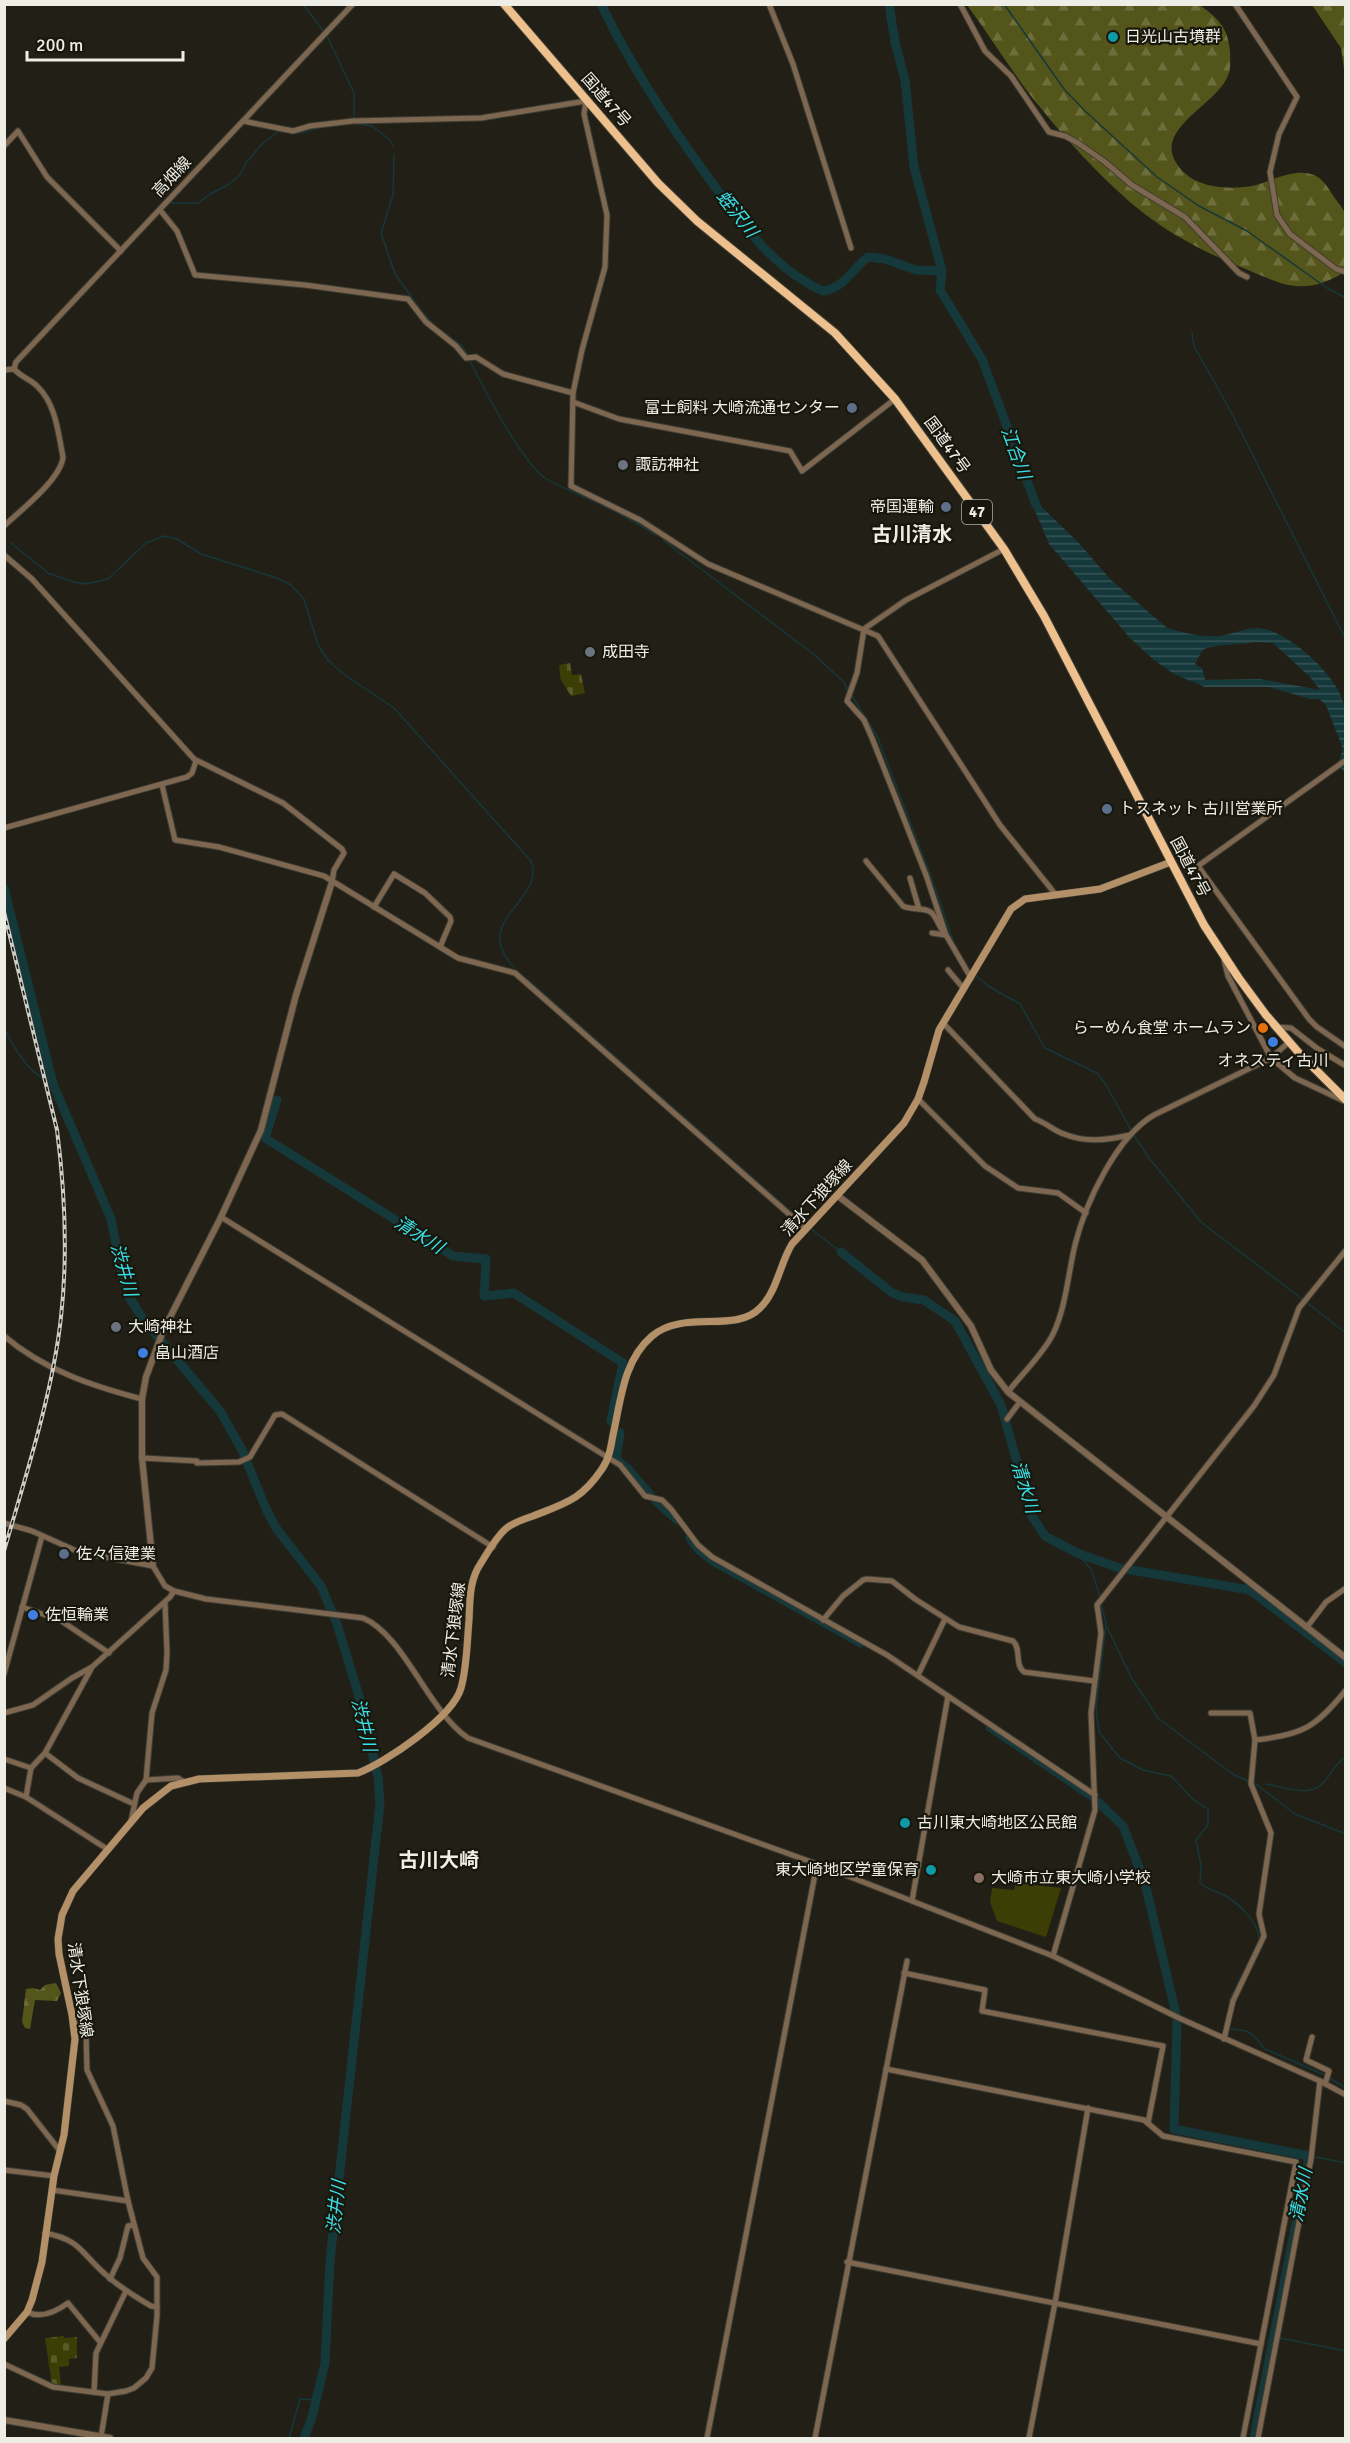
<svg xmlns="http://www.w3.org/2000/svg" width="1350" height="2443" viewBox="0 0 1350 2443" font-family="Signika,'Noto Sans JP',sans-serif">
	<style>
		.grass { fill: #3d3e05 }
		.forest { fill: url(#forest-firs) }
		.cemetery { fill: url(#cemetery-stones) }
		.water { fill: url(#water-rules); fill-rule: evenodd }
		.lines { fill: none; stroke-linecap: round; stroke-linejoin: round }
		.stream { stroke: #15383a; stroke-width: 1.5 }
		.river { stroke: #15383a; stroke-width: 9 }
		.minor-casing { stroke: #3f3d33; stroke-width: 7 }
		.tertiary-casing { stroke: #3f3d33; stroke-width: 8 }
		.secondary-casing { stroke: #3f3d33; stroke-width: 8 }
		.trunk-casing { stroke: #3f3d33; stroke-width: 10 }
		.minor { stroke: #7d6750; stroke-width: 5 }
		.tertiary { stroke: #7d6750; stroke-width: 6 }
		.secondary { stroke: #b49069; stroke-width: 7 }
		.trunk { stroke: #edc08e; stroke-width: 8 }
		.rail-casing { stroke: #cdccc4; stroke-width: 4 }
		.rail { stroke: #18170d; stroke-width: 1.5; stroke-dasharray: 4.5; stroke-linecap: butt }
		.culture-dot { fill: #0f9aa8; stroke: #18170d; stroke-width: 2 }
		.service-dot { fill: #5c6f8a; stroke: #18170d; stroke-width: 2 }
		.worship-dot { fill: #6b7280; stroke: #18170d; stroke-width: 2 }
		.food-dot { fill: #e8710a; stroke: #18170d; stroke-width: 2 }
		.shop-dot { fill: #3f7fe0; stroke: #18170d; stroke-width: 2 }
		.education-dot { fill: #8d6e63; stroke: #18170d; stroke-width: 2 }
		.labels { text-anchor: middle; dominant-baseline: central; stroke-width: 4.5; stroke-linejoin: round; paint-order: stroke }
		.shield { fill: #18170d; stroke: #aeada5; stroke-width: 1.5 }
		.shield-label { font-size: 15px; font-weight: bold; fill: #eeede6 }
		.poi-label { font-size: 16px; fill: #eeede6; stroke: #18170d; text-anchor: start }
		.street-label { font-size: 16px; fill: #eeede6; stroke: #18170d }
		.water-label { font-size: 18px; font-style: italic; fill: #39e0e9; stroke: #18170d }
		.quarter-label { font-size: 20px; font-weight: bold; fill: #eeede6; stroke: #18170d }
	</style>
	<defs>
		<pattern id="forest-firs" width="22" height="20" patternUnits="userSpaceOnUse" patternTransform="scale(1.5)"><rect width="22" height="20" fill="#54551a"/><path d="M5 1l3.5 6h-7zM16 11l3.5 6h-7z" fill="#6d6e3b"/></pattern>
		<pattern id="cemetery-stones" width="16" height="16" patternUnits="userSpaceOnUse" patternTransform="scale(1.5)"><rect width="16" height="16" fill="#3d3e05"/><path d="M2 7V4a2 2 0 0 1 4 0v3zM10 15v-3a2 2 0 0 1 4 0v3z" fill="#595a29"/></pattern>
		<pattern id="water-rules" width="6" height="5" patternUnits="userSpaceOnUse" patternTransform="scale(1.5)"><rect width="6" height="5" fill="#15383a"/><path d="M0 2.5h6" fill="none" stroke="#375556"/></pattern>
	</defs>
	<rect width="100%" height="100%" fill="#222016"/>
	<!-- grass -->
	<path class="grass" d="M1016,1883L1061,1888L1046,1937L997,1921L990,1902L992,1888L1014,1890Z"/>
	<!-- forest -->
	<g class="forest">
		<path d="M1198,4C1217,17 1228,27 1230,51C1230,58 1231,66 1229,73C1220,104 1152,128 1177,164C1192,188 1226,190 1252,186C1271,182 1293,167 1314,175C1323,179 1327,186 1332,194C1336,200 1342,207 1345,213C1349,224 1345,259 1345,272C1303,297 1284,285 1243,268C1206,253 1167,233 1136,207C1106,182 1069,143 1044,112C1016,79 993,40 967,5Z"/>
		<path d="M1312,5H1345V76L1341,48Z"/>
		<path d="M56,1983L61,1993L57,2001L35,2000L30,2029L25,2028L22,2022L26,1989L33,1988L40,1990L45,1985Z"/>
	</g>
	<!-- cemetery -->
	<g class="cemetery">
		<path d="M570,663L572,675L581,674L585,693L571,696L561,680L559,665Z"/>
		<path d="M64,2336V2338L77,2337V2358L69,2359V2366L59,2367L61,2385H52L45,2338Z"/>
	</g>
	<!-- water -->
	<path class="water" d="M1028,494L1077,541L1111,580L1166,627C1182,633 1208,639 1225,635C1235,633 1247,628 1257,628C1288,629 1341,678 1345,709C1348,729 1345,753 1345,773L1338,764L1343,749L1326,705L1319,699H1310L1269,687H1205L1174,674L1154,660L1129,637L1049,544ZM1257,642L1273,643L1310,677L1320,690L1260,679L1205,680L1202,668L1195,664C1197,660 1200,654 1203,650C1208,645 1246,644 1257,642Z"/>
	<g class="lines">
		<!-- stream -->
		<g class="stream">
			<path d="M303,4L324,32"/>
			<path d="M1004,4L1064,89L1084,110L1157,177L1199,206L1247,231L1327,288L1346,298"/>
			<path d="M327,36L354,93V118"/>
			<path d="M354,123L372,126L390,140L393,146"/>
			<path d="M394,155L393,195L381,233L395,274L423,313L434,325L462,346L467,354"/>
			<path d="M164,208L170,203H198L210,194L226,186L240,175L246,163L260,146L278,131L295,134L318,128"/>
			<path d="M1192,333L1194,346L1229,408L1346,640"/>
			<path d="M470,361C483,388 522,462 545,478C555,485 567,489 578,494C605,506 631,519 656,535"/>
			<path d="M663,540L812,653L844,682L848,693"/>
			<path d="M11,543L48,573L73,582L86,584L108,579L146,543L164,536L177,539L201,554L277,578L291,585L304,599L318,645L328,660L342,673L394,708L531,861C547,900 469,920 514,967"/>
			<path d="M852,696L877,736L933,882L953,941"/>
			<path d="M961,956L971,972"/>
			<path d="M975,975L988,986L1020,1004L1045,1048L1097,1073L1106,1085L1131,1130"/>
			<path d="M527,979L805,1224"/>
			<path d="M4,1029C17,1052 28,1073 53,1084"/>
			<path d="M1133,1134L1149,1158L1201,1222L1302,1299"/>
			<path d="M811,1229L841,1252"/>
			<path d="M1306,1302L1346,1333"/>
			<path d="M1077,1553L1091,1569L1100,1596"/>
			<path d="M1101,1604L1106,1623"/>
			<path d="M1106,1624L1096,1707L1099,1732L1120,1758L1143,1770L1171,1776L1193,1799L1208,1809V1825L1196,1840L1201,1866L1200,1883C1207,1890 1217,1891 1226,1896C1240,1905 1260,1923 1259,1941L1230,1999L1226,2026"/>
			<path d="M1107,1627L1131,1677L1158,1718L1234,1775L1258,1785"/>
			<path d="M1265,1784C1283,1786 1310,1799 1324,1782C1332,1773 1336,1763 1346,1756"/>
			<path d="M1257,1785L1295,1814L1346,1834"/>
			<path d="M1230,2029L1246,2031L1253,2035L1265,2049L1325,2075"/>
			<path d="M1329,2078L1346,2088"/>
			<path d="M1315,2157L1346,2163"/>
			<path d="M1280,2338L1346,2351"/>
			<path d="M289,2438L300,2399L317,2400"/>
		</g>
		<!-- river -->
		<g class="river">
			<path d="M601,4C631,67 669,124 710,180C741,222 773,269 823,291C845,288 852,269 868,257L885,259L916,270L942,271"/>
			<path d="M889,4L895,42L905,80L914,167L942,271L940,290L982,359L1036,505"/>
			<path d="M4,888L53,1084L111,1219L122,1275L129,1297L143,1319L220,1411L242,1450L266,1509L276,1528L321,1586L337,1624L358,1693L378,1777L380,1803L330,2261L325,2363L312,2417L304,2438"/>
			<path d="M277,1100L265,1138L453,1256L486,1259L484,1296L514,1293L623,1363L611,1421"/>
			<path d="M841,1252L891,1292L902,1297L924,1300L955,1321L1001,1405L1032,1516L1045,1536L1077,1553L1119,1568L1250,1590L1346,1663"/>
			<path d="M620,1433L616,1459L628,1469L650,1495"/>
			<path d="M656,1501L677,1520"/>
			<path d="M690,1538L699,1550L713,1561L861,1643"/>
			<path d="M990,1727L1093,1797"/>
			<path d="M1098,1802L1123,1826L1145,1883L1176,2014"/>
			<path d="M1177,2022L1174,2129L1309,2156L1254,2438"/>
		</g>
		<defs>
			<g id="minor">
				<path d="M769,4L793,64L851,248"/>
				<path d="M960,4L985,51L1011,76L1049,132L1065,136L1078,143L1105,162L1132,185L1185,217L1239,273L1247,277"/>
				<path d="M1235,4L1297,97L1279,134L1270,172L1277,215L1290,234L1336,269L1346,272"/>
				<path d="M243,121L293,131L310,126L353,121L481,118L586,101L584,114L607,215L605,267L582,350L573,393L571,486L640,520L708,564L878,636L1000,825L1056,895"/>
				<path d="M4,146L18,131L47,177L121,251"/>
				<path d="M160,210L177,231L195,275L305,285L408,299L426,322L456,346L466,358L476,357L503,374L573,393"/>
				<path d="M14,369L16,362L353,4"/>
				<path d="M4,370L14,369C21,377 30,379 37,386C56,404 58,432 63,457C61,479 21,510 4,526"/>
				<path d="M573,402L619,419L790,451L802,471L895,399"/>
				<path d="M4,555L32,579L194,759L283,803L342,849L344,853L334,870L332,882"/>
				<path d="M1346,760L1198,866L1309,1019L1317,1027L1346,1047"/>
				<path d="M162,785L175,840L219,847L324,876L458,958L515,973L806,1229"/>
				<path d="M4,828L187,777L192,773L196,761"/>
				<path d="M866,861L903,906C912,911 924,906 932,913C937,919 939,926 943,931"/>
				<path d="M910,878L919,909"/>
				<path d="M374,907L394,874L425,893L450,917L451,921L440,947"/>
				<path d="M932,933L945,935"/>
				<path d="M1224,960L1228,976L1271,1058L1295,1078L1344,1101"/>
				<path d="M948,970L964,989"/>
				<path d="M971,978L946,935L926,875L872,738L864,720L847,701L857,673L864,629L906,600L1004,549"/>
				<path d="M943,1023L1035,1119C1047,1123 1054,1131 1064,1134C1086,1143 1107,1140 1130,1135"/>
				<path d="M1277,1027L1291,1028L1318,1049L1346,1066"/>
				<path d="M918,1099L985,1166L1018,1188L1058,1193L1086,1213"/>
				<path d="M221,1217L620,1465L645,1496L662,1500L671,1509L698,1545L712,1557L887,1655L1095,1795"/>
				<path d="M4,1336C44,1370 92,1386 142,1399"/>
				<path d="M1008,1392C1021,1375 1044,1353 1053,1334C1066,1307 1068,1274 1075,1245C1085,1204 1116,1137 1154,1115L1271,1058L1289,1042"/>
				<path d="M1007,1419L1020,1402"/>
				<path d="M142,1458L197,1461V1463L239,1462L250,1457L275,1415L282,1414L493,1547"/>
				<path d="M4,1523L32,1531L79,1552L153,1566L165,1586L174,1591L206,1599L363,1618C404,1635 428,1711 468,1738L817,1864L1053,1956L1179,2018L1320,2081L1346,2095"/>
				<path d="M165,1602L167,1653L166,1670L152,1713L146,1780L178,1778L184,1782"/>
				<path d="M22,1607L60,1620L109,1653"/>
				<path d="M823,1620L843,1596L863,1580L867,1579L892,1581L915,1599L959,1627L1013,1641C1022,1650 1014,1664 1024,1672L1094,1681"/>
				<path d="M1307,1627L1326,1602L1346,1588"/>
				<path d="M4,1674L42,1536"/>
				<path d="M918,1675L945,1619"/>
				<path d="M4,1713L33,1705L72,1678L92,1667L170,1597L174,1591"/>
				<path d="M1211,1713H1250L1255,1740"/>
				<path d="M45,1753L91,1669"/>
				<path d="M4,1759L31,1768L45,1753L78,1778L134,1804"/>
				<path d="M4,1788L26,1797L107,1849"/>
				<path d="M26,1797L31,1768"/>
				<path d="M131,1821L137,1793L146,1780"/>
				<path d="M912,1901L948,1696"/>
				<path d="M1053,1956L1095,1810L1091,1713L1101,1633L1097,1605L1254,1406L1274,1375L1299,1308L1346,1250"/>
				<path d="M904,1973L985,1990L982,2011L1163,2046L1148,2123"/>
				<path d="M1312,2037L1306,2060L1329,2071L1325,2084"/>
				<path d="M1224,2039L1233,2001L1264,1936L1259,1914L1271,1833L1251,1784L1255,1740C1303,1735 1316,1727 1346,1690"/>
				<path d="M886,2069L1144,2120L1163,2136L1296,2162L1243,2438"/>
				<path d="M4,2101L21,2105L27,2109L60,2151"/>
				<path d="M4,2170L54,2176"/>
				<path d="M52,2190L128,2201"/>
				<path d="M45,2233C81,2240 80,2252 105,2274C119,2287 134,2296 151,2306L157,2307"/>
				<path d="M847,2262L1261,2344"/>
				<path d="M110,2279L120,2258L128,2226L134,2225"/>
				<path d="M27,2312C41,2319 57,2311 68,2303L100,2342"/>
				<path d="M4,2364L53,2387L108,2394L126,2391L134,2388L146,2378L152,2368L157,2316V2277L143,2258L128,2201L113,2126L87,2070L86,2032L83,2024L73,2023"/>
				<path d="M94,2392L96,2353L126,2291"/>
				<path d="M101,2437L108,2394"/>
				<path d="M707,2438L817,1864"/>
				<path d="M815,2438L907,1961"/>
				<path d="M1029,2438L1055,2303L1088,2108"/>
				<path d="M1258,2438L1311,2159L1320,2081"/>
			</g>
			<g id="tertiary">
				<path d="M838,1196L922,1260L971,1326L991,1370L1008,1392L1346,1658"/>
				<path d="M153,1566L142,1458V1399L146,1377L163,1331L221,1217L261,1130L296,995L332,882"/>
				<path d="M4,2420L110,2438"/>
			</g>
			<path id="secondary" d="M4,2339L27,2312L32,2300L42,2262L54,2176L64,2135L75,2039L72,2015L59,1954L58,1939L62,1915L73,1891L143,1808L171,1786L199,1779L358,1773C385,1763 453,1717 461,1688C467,1667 467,1642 469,1620C470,1601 469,1580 481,1563C488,1552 497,1535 508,1527C515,1522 524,1519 533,1516C566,1503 581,1500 602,1469C609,1459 611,1447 613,1435C621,1400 623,1361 652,1336C684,1309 735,1334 760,1308C777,1292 780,1263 792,1244L904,1123L918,1099L924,1082L939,1030L1011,909L1025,899L1100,889L1171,862"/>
			<path id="trunk" d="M504,4L658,183L697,221L835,333L895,399L1004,549L1044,616L1204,925L1238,977L1266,1015L1299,1053L1346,1100"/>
		</defs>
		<!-- minor casing -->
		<use href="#minor" class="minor-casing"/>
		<!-- tertiary casing -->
		<use href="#tertiary" class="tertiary-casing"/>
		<!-- secondary casing -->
		<use href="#secondary" class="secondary-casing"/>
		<!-- trunk casing -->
		<use href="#trunk" class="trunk-casing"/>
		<!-- minor -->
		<use href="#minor" class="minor"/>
		<!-- tertiary -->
		<use href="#tertiary" class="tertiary"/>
		<!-- secondary -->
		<use href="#secondary" class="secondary"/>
		<!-- trunk -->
		<use href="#trunk" class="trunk"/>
		<defs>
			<path id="rail" d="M4,912L57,1130C65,1192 68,1254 61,1317C53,1392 25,1478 4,1551"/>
		</defs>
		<!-- rail casing -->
		<use href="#rail" class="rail-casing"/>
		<!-- rail -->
		<use href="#rail" class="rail"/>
	</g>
	<!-- markers -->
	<g class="culture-dot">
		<circle cx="1113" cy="37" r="6"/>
		<circle cx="905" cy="1823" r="6"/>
		<circle cx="931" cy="1870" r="6"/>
	</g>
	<g class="service-dot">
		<circle cx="852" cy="408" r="6"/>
		<circle cx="946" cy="507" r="6"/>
		<circle cx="1107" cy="809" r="6"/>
		<circle cx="64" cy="1554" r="6"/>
	</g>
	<g class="worship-dot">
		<circle cx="623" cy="465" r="6"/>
		<circle cx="590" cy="652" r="6"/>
		<circle cx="116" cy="1327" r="6"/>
	</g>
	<circle class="food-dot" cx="1263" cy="1028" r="6"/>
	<g class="shop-dot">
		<circle cx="1273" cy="1042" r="6"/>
		<circle cx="143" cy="1353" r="6"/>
		<circle cx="33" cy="1615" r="6"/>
	</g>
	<circle class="education-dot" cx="979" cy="1878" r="6"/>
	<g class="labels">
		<!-- shield labels -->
		<rect class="shield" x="962" y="500" width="30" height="24" rx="4.5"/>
		<g class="shield-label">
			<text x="977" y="512">47</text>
		</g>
		<!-- poi labels -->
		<g class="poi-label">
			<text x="1125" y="37">日光山古墳群</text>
			<text x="840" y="408" text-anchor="end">富士飼料 大崎流通センター</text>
			<text x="635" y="465">諏訪神社</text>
			<text x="934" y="507" text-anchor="end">帝国運輸</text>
			<text x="602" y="652">成田寺</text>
			<text x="1119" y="809">トスネット 古川営業所</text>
			<text x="1251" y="1028" text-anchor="end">らーめん食堂 ホームラン</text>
			<text x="1273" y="1061" text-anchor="middle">オネスティ古川</text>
			<text x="128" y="1327">大崎神社</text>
			<text x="155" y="1353">畠山酒店</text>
			<text x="76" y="1554">佐々信建業</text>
			<text x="45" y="1615">佐恒輪業</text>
			<text x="917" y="1823">古川東大崎地区公民館</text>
			<text x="919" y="1870" text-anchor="end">東大崎地区学童保育</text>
			<text x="991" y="1878">大崎市立東大崎小学校</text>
		</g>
		<!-- street labels -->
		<g class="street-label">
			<text transform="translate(606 100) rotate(49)">国道47号</text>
			<text transform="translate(172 177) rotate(-47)">高畑線</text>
			<text transform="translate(947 445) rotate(54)">国道47号</text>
			<text transform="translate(1190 867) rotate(62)">国道47号</text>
			<text transform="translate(817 1198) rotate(-48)">清水下狼塚線</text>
			<text transform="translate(454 1630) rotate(-83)">清水下狼塚線</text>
			<text transform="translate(80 1990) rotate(82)">清水下狼塚線</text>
		</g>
		<!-- water labels -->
		<g class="water-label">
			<text transform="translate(737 214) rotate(51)">蛭沢川</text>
			<text transform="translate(1016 453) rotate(70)">江合川</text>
			<text transform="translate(419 1235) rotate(32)">清水川</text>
			<text transform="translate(124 1270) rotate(74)">渋井川</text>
			<text transform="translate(1025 1487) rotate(73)">清水川</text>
			<text transform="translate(364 1725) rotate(76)">渋井川</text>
			<text transform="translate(1301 2195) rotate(-79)">清水川</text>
			<text transform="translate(336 2207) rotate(-84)">渋井川</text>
		</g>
		<!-- quarter labels -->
		<g class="quarter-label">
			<text x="912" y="534">古川清水</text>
			<text x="439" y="1860">古川大崎</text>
		</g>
	</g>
	<!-- border -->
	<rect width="1350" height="2443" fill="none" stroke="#eeede6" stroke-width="12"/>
	<!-- scale -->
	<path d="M27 51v9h156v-9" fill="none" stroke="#eeede6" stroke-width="3"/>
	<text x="36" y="51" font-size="18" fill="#eeede6" stroke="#18170d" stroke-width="4.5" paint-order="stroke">200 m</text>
</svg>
